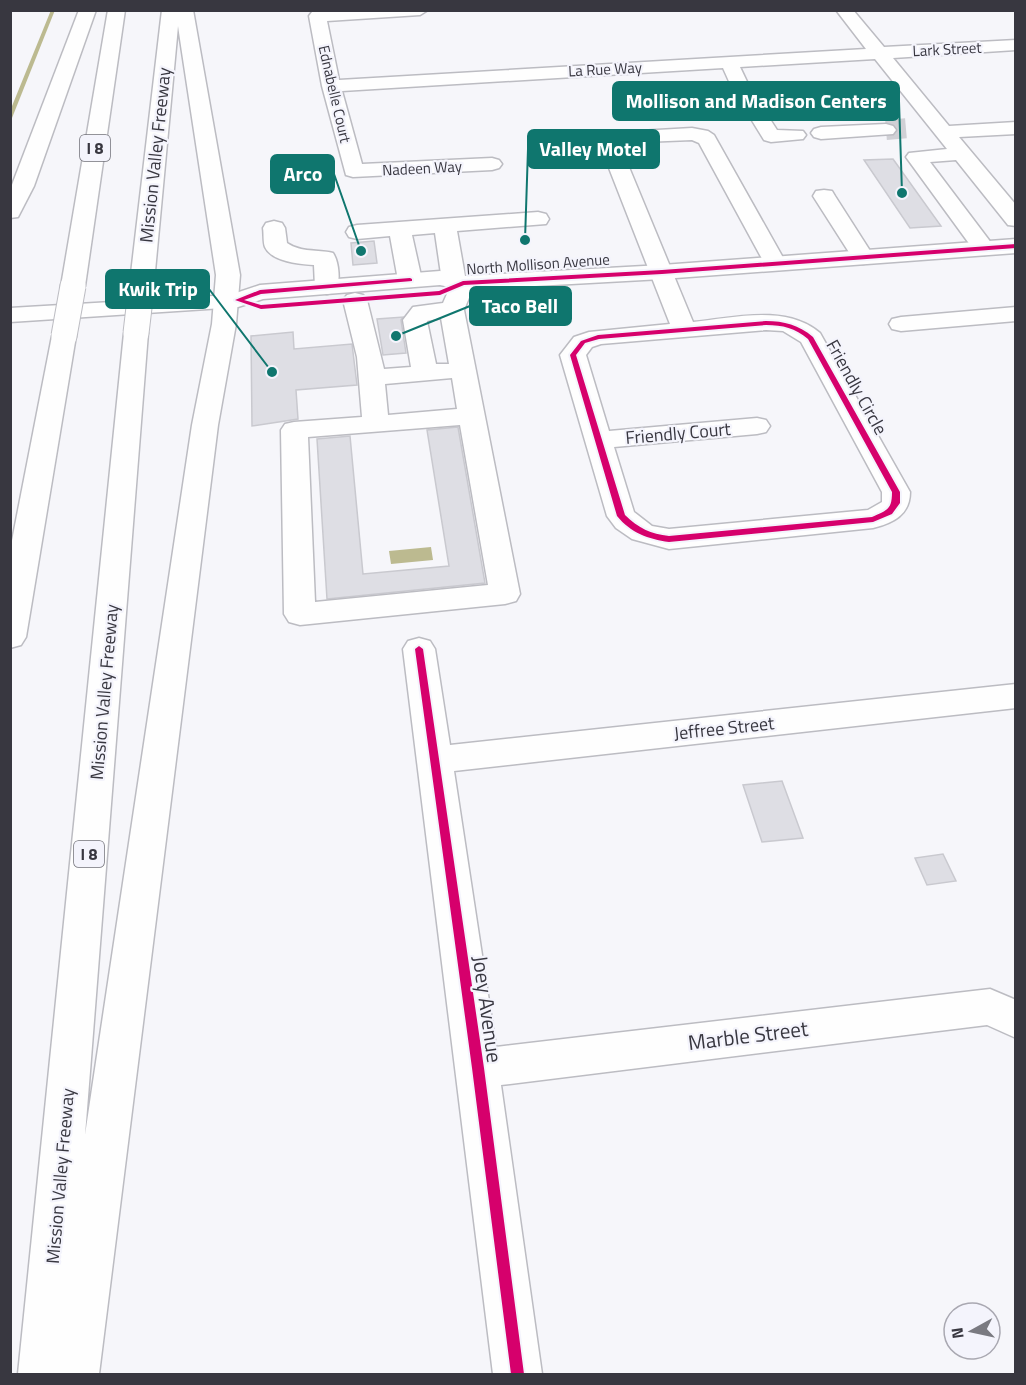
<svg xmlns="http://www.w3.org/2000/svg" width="1026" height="1385" viewBox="0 0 1026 1385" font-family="'Titillium Web',sans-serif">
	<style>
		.water { fill: #bcba90 }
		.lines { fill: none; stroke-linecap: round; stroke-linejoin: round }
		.stream { fill: #bcba90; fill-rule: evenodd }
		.building { fill: #dedee4; stroke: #c9c9cf; stroke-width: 1.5 }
		.minor-tunnel { stroke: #d0d0d5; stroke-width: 20; stroke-dasharray: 20 10; stroke-linecap: butt }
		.minor-casing { stroke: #bcbcc2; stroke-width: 3 }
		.major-casing { stroke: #bcbcc2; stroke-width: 3 }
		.highway-casing { stroke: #bcbcc2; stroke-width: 3 }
		.minor { fill: #fefefe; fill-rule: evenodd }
		.major { fill: #fefefe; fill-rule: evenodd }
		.highway { fill: #fefefe; fill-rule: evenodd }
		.highway-bridge-casing { stroke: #bcbcc2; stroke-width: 27; stroke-linecap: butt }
		.highway-bridge { stroke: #fefefe; stroke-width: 25 }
		.cycleway-casing { stroke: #f4f4fc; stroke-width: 4 }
		.cycleway { fill: #d6006c; fill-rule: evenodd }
		.labels { text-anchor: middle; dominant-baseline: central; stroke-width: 4.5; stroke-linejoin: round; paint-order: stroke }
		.far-street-label { font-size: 15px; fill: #383740; stroke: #f4f4fc }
		.shield { fill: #f4f4fc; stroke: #707078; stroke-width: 1.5 }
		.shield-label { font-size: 16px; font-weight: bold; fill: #383740 }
		.street-label { font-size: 18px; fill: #383740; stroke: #f4f4fc }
		.near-street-label { font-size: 21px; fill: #383740; stroke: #f4f4fc }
		.leader { fill: none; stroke: #0f766e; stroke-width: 2 }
		.callout-dot { fill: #0f766e; stroke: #f4f4fc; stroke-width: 2 }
		.callout { fill: #0f766e; stroke: #0f766e; stroke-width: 2 }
		.callout-label { font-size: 20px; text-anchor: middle; font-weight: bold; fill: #fff }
	</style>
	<rect width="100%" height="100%" fill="#f6f6fa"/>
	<!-- water -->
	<path class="water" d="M431,547L433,560L391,564L389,551Z"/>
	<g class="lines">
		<!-- stream -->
		<path class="stream" d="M51,10H55L12,118L10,119V111Z"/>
	</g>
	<!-- building -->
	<g class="building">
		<path d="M893,159L941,226L910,228L864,160Z"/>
		<path d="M374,241L377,263L353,265L351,243Z"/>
		<path d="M403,317L401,320L406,353L383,355L377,319Z"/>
		<path d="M293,332L294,349L352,344L357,385L296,390L298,419L252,426L251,336Z"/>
		<path d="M458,427L485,583L327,599L317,439L350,436L363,574L449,566L427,430Z"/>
		<path d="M782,781L803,838L762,842L743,785Z"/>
		<path d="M943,854L956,881L927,885L915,858Z"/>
	</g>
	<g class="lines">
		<!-- minor-tunnel -->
		<path class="minor-tunnel" d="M886,130L909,128"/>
		<defs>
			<g id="minor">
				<path d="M324,10H428L420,15L327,21L339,80L866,49L836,10H853L884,47L1016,40V50L893,58L949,126L1016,122V134L959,137L1016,205V226L1008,225L956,160L930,162L995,248L992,253L984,255L976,253L906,157L909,153L947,149L875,59L740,67L750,88L777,130L803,131L806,135L803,139L771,142L764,140L732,88L723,68L342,91L362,164L492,158L499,160L502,164L499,168L492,170L353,177L346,175L322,86L309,16L312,12Z"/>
				<path d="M886,124L893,126L896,130L893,134L821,139L814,137L811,133L814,129L821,127Z"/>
				<path d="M692,128L708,131L714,135L786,263L783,268L775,270L767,268L699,143L692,140L619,143L693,322C733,318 786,304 820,333L910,492C910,515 893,523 873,528L669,549L632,539L616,528L607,516L560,355L574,337L589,332L670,324L600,145L552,148L545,146L542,142L545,138L552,136ZM766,330L783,331L801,342L882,492V502L868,510L669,529L652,526L634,512L614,447L757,434L766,432L770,426L766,420L757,418L609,431L586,355L592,347L601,344Z"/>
				<path d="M824,190L832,191L835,196L874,257L871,262L863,264L855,262L852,257L813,196L816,191Z"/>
				<path d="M538,212L546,214L549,219L546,224L457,231L465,276L471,278L475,283L464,310L520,594L516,601L505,604L300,625L289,622L284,614L281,430L285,424L294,422L362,417L357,357L343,300L347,295L355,293L363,295L367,300L384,369L411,367L403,320L413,307L443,303L450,287L442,281L435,233L412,235L422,280L418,285L410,287L402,285L398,280L390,236L357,239L349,237L346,232L349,227L357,225ZM441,318L449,364H436L427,321ZM452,378L457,409L388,415L385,384ZM460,425L488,585L315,602L308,437Z"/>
				<path d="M274,221L282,223L285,228L287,243C302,253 317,249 333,253C339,262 341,283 335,292L327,294L319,292L315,287L314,265C300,264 272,262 265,247C263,242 264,234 263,228L266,223Z"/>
				<path d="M1016,307V321L901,331L892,329L889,324L892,319L901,317Z"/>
				<path d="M419,638L430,641L435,649L450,745L1016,684V708L454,771L496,1047L990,989L1016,1000V1038L987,1025L501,1085L542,1374H493L403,649L408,641Z"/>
			</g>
			<path id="major" d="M1016,239V253L662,279L463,290L440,285L263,299L238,307L10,322V308L230,295L260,285L440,271L463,276L662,265Z"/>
			<g id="highway">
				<path d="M79,10H96L34,186L18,217L10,218V190Z"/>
				<path d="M108,10H125L85,286L81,291L73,293L65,291L61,286Z"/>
				<path d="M162,10H193L240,275L236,324L218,425L99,1374H18L124,333L127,328L136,326L145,328L148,333L85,1135L192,425L212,324L216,275L178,26L154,282L150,287L142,289L134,287L130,282Z"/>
				<path d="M64,329L73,331L76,336L26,637L21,645L10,648V551L52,336L55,331Z"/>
			</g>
		</defs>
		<!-- minor casing -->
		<use href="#minor" class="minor-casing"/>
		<!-- major casing -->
		<use href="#major" class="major-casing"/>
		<!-- highway casing -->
		<use href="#highway" class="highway-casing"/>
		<!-- minor -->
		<use href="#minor" class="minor"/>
		<!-- major -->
		<use href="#major" class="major"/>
		<!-- highway -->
		<use href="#highway" class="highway"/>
		<defs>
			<g id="highway-bridge">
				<path d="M136,333L142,282"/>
				<path d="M64,336L73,286"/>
			</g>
		</defs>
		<!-- highway-bridge casing -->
		<use href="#highway-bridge" class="highway-bridge-casing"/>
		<!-- highway-bridge -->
		<use href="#highway-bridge" class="highway-bridge"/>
		<defs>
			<g id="cycleway">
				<path d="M1016,244V248L662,274L464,285L440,295L261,309L235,300L260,290L410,278L412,279V281L261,294L244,300L261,305L439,291L463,281L662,270Z"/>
				<path d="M766,321C784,321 799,325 813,337L900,492V503L892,514L873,522L669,542C648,539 631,533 617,516L570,355L581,341L598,335ZM766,325C783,325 795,328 808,339L892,492C892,510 887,510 872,517L669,536C651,534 638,528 625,515L576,355L585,343L599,339Z"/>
				<path d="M419,646L423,649L484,1068L524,1374H511L472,1068L415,649Z"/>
			</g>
		</defs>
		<!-- cycleway casing -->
		<use href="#cycleway" class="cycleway-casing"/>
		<!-- cycleway -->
		<use href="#cycleway" class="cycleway"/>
	</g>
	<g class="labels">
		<!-- far-street labels -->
		<g class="far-street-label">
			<text transform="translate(947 49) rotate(-3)">Lark Street</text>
			<text transform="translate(605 69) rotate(-3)">La Rue Way</text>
			<text transform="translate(335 94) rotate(77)">Ednabelle Court</text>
			<text transform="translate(422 168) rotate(-3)">Nadeen Way</text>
			<text transform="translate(538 264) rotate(-4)">North Mollison Avenue</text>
		</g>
		<!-- shield labels -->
		<g class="shield">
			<rect x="80" y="135" width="30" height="26" rx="4.5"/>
			<rect x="74" y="841" width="30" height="26" rx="4.5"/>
		</g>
		<g class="shield-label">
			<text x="95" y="148">I 8</text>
			<text x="89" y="854">I 8</text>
		</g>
		<!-- street labels -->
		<g class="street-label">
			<text transform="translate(155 155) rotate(-84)">Mission Valley Freeway</text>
			<text transform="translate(857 387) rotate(61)">Friendly Circle</text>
			<text transform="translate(678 433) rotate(-5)">Friendly Court</text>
			<text transform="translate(104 692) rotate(-85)">Mission Valley Freeway</text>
			<text transform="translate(724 728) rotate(-6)">Jeffree Street</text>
			<text transform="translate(60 1176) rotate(-85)">Mission Valley Freeway</text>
		</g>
		<!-- near-street labels -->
		<g class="near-street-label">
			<text transform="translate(488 1009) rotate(82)">Joey Avenue</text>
			<text transform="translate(748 1035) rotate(-7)">Marble Street</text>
		</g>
	</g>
	<!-- callouts -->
	<path class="leader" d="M902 193L899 101M525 240L528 149M361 251L334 174M272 372L209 289M396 336L470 306"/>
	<g class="callout-dot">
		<circle cx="902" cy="193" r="6"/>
		<circle cx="525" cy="240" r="6"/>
		<circle cx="361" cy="251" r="6"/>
		<circle cx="272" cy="372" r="6"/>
		<circle cx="396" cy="336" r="6"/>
	</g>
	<g class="callout">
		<rect x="613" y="82" width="286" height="38" rx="6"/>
		<rect x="528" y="130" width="131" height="38" rx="6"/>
		<rect x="271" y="155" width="63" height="38" rx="6"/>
		<rect x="106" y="270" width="103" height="38" rx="6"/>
		<rect x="470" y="287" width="101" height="38" rx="6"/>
	</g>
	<g class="callout-label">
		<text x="756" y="108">Mollison and Madison Centers</text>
		<text x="593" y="156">Valley Motel</text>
		<text x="303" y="181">Arco</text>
		<text x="158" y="296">Kwik Trip</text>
		<text x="520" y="313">Taco Bell</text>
	</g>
	<!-- border -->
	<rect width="1026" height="1385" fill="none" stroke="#383740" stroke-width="24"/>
	<!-- north arrow -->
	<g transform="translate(972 1331) rotate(262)"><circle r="28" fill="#f4f4fc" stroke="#a9a8b1" stroke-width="1.5"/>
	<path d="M0-4.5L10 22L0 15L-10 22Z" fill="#7a7a81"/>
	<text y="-9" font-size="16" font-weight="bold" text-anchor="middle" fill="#383740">N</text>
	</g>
</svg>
